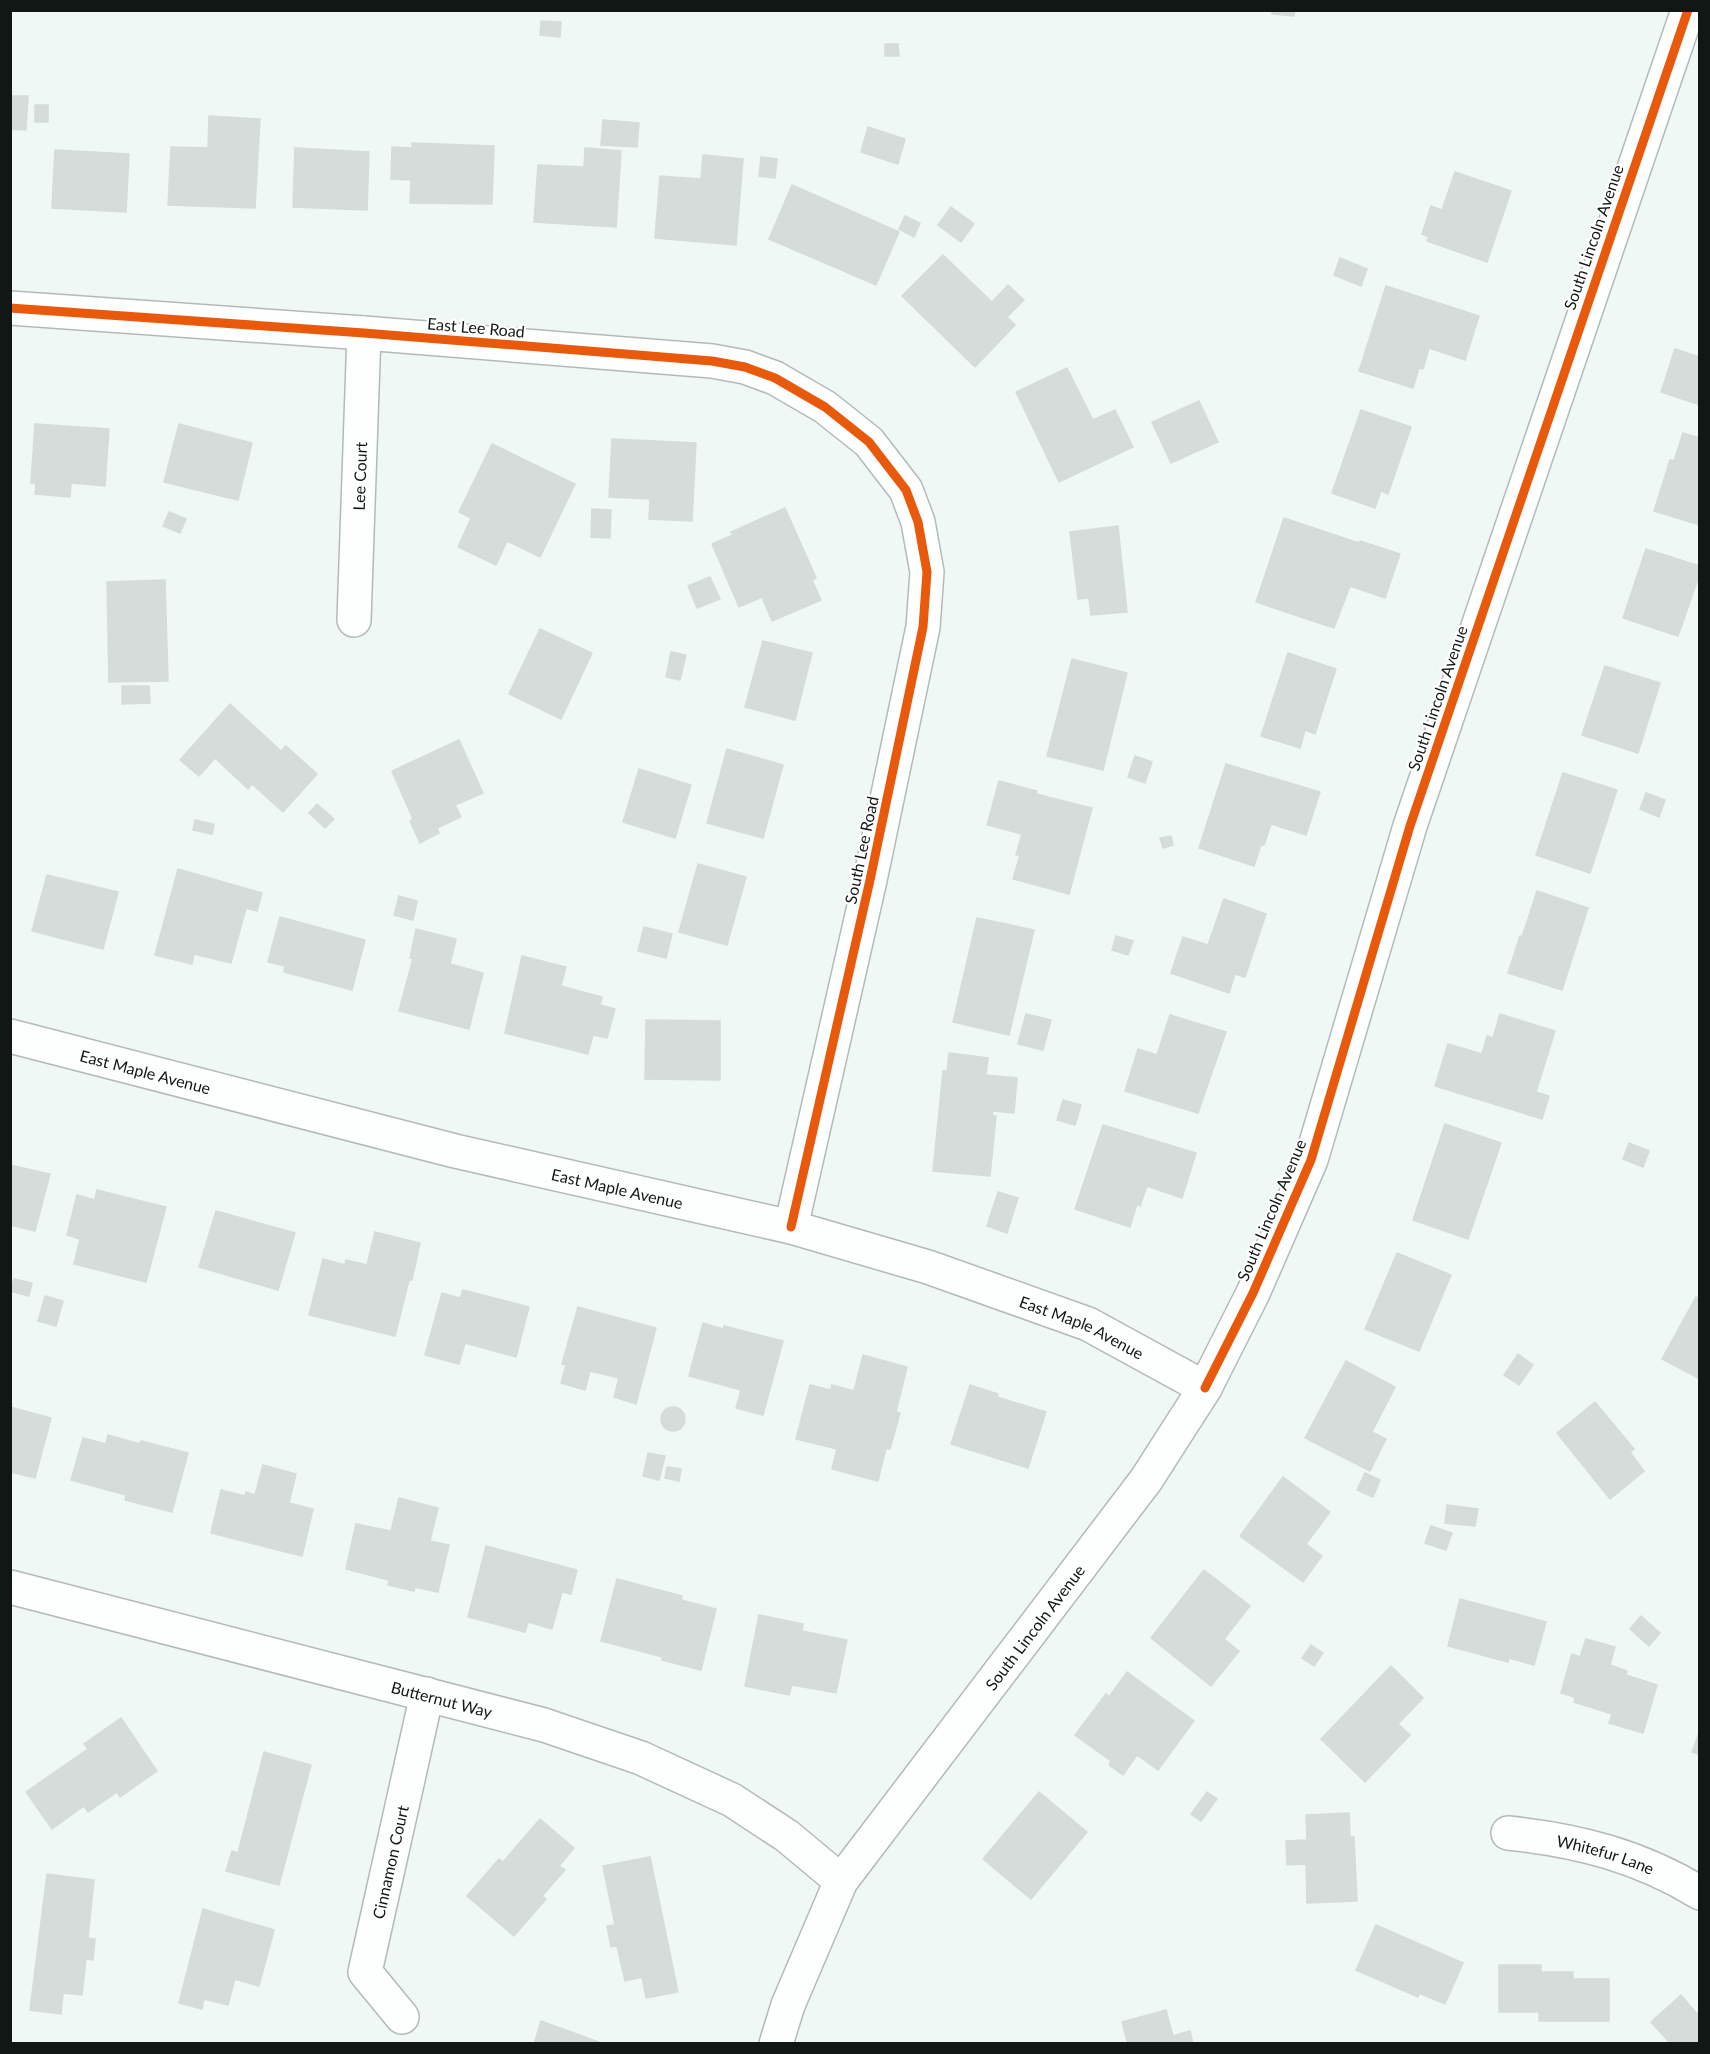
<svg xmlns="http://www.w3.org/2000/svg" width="1710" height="2054" viewBox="0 0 1710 2054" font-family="Lato,sans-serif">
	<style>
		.building { fill: #d5dcd9; stroke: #d5dcda; stroke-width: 1.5 }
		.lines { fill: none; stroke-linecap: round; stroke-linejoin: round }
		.street-casing { stroke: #b4bab8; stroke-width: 36 }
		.secondary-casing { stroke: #b4bab8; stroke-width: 36 }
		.street { stroke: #fdfefe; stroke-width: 33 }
		.secondary { stroke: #fdfefe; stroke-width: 33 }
		.cycleway-casing { stroke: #fff; stroke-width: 13 }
		.cycleway { stroke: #e8590c; stroke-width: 9 }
		.labels { text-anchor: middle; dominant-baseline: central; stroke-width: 4.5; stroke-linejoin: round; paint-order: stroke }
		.street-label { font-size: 16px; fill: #111715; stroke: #fff }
	</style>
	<rect width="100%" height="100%" fill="#eff8f5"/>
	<!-- building -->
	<g class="building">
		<path d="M1272,10H1295L1294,16L1272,14Z"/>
		<path d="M541,21L561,22L560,37L540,35Z"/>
		<path d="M885,44H898L899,56H885Z"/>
		<path d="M10,96H28L26,130L10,129Z"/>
		<rect x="35" y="105" width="13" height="17"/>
		<path d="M209,116L260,119L255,208L168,205L171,147L208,148Z"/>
		<path d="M603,120L639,123L637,147L601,145Z"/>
		<path d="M868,127L905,139L898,164L861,152Z"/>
		<path d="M412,143L494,146L492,204L410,203L411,180L391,179L392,147L412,148Z"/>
		<path d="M295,148L369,152L367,210L293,207Z"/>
		<path d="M585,148L621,151L616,227L534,222L538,165L584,167Z"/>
		<path d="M55,150L129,154L126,212L52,208Z"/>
		<path d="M703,155L743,159L736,245L655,238L660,176L701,179Z"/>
		<path d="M761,157L777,159L775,178L759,176Z"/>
		<path d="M1455,172L1511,191L1487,262L1427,241L1429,237L1422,234L1431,206L1442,210Z"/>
		<path d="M792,185L899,232L876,285L769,239Z"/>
		<path d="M951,207L974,224L961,242L938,225Z"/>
		<path d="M905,216L920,223L914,237L899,229Z"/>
		<path d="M943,255L992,302L1008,285L1024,300L1007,317L1015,325L975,367L902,296Z"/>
		<path d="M1340,258L1367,269L1361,286L1334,275Z"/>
		<path d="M1386,286L1479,316L1465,360L1429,348L1423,369L1419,368L1413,388L1359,371Z"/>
		<path d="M1675,349L1700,357V405L1661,392Z"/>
		<path d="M1067,368L1093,420L1115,410L1133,447L1059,482L1016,392Z"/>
		<path d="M1199,401L1218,442L1171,463L1152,422Z"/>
		<path d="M1361,410L1411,427L1388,494L1381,491L1375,508L1332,493Z"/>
		<path d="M35,424L109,429L105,486L71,483L70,497L35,494L36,483H31Z"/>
		<path d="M179,424L252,443L238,500L164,482Z"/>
		<path d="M1683,433L1700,438V525L1654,511L1670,460L1674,461Z"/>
		<path d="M612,439L696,443L692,521L649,519L650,499L609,497Z"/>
		<path d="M492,444L575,484L540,557L507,541L496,565L458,547L471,518L459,512Z"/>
		<path d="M785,508L816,578L812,580L821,600L772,621L762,597L739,607L712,544L733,535L731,532Z"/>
		<path d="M592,509L611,510L610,538L591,537Z"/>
		<path d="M169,512L186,519L180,533L163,526Z"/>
		<path d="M1284,518L1359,543L1360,541L1400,554L1385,598L1350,586L1334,628L1256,602Z"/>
		<path d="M1118,526L1127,612L1091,615L1089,598L1078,599L1070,532Z"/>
		<path d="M1646,549L1700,566V573L1678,636L1623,618Z"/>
		<path d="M710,577L720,599L697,608L688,586Z"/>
		<path d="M165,580L168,681L109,682L107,582Z"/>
		<path d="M540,629L592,653L561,719L509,694Z"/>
		<path d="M763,641L812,653L795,720L745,707Z"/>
		<path d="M671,652L686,655L680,680L666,677Z"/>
		<path d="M1288,653L1336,669L1315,734L1305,730L1300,748L1261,736Z"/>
		<path d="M1072,659L1127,673L1103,770L1047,756Z"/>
		<path d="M1605,666L1660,683L1638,753L1582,735Z"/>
		<path d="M122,686H149L150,703L122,704Z"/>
		<path d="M230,704L281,751L286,746L317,774L283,812L252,784L248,789L215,758L199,776L180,760Z"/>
		<path d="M459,740L483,793L455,805L461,817L437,828L439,833L420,843L410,821L413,819L392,771Z"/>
		<path d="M727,749L783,765L763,838L707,823Z"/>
		<path d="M1135,756L1152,762L1145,783L1128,777Z"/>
		<path d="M1226,764L1320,792L1306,835L1271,824L1264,845H1261L1254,866L1199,848Z"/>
		<path d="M639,769L691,785L675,838L623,822Z"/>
		<path d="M1563,773L1617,790L1590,873L1536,855Z"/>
		<path d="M999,781L1037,791L1036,794L1092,808L1069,894L1013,879L1020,855H1016L1022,834L987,825Z"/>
		<path d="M1646,793L1665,800L1659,817L1640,809Z"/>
		<path d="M317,804L334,819L325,828L309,813Z"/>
		<path d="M195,820L214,824L212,834L193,830Z"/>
		<path d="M1171,836L1173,845L1163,848L1160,838Z"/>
		<path d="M698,864L746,877L727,945L679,932Z"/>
		<path d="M178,869L262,893L257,911L246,908L231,963L194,954L192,964L155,955Z"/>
		<path d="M47,875L118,892L103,949L32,931Z"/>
		<path d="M1537,891L1588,908L1562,990L1508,973L1520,936L1522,937Z"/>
		<path d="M399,896L417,901L413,920L394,915Z"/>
		<path d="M1224,899L1266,914L1245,977L1235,974L1229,993L1171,973L1183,937L1208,945Z"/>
		<path d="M280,917L365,940L352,990L284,972L285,966L268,962Z"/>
		<path d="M977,918L1034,930L1009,1035L953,1022Z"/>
		<path d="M644,927L672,934L666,958L638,951Z"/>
		<path d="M416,929L456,939L450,964L483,973L469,1029L399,1011L413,958H410Z"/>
		<path d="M1116,936L1133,941L1128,955L1112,950Z"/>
		<path d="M522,956L566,967L561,986L602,997L600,1005L615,1009L607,1038L593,1035L588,1054L505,1033Z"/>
		<path d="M1026,1014L1051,1020L1043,1050L1018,1044Z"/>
		<path d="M1500,1014L1555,1031L1536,1092L1549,1096L1542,1119L1435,1086L1448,1044L1482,1054L1487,1036L1493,1038Z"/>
		<path d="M1170,1015L1226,1032L1198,1113L1125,1091L1138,1049L1157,1055Z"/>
		<path d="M646,1020L720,1021V1080L645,1079Z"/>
		<path d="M949,1053L988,1058L986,1075L1017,1078L1014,1113L993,1111L992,1116H996L990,1176L933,1171L943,1071H947Z"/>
		<path d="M1063,1100L1081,1105L1075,1125L1057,1120Z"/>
		<path d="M1445,1124L1501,1143L1468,1239L1413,1220Z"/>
		<path d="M1103,1125L1196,1153L1182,1198L1147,1186L1140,1206L1137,1204L1130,1227L1075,1209Z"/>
		<path d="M1629,1143L1649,1151L1643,1167L1623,1159Z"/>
		<path d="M10,1165L50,1174L35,1231L10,1225Z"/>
		<path d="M97,1190L166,1207L146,1282L74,1264L80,1239L67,1235L77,1195L95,1200Z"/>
		<path d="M998,1192L1018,1198L1007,1233L987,1226Z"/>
		<path d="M216,1211L295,1233L278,1290L199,1267Z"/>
		<path d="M375,1232L420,1243L412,1280H409L395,1336L309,1315L323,1259L345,1265L346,1260L367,1265Z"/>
		<path d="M1397,1253L1451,1275L1419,1351L1365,1329Z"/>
		<path d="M14,1279L32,1283L29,1296L10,1291Z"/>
		<path d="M463,1290L529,1307L516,1357L465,1343L459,1364L425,1355L442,1293L460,1298Z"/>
		<path d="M1700,1295V1379L1662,1359L1696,1297L1698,1298Z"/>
		<path d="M45,1296L63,1301L56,1326L38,1321Z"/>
		<path d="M578,1307L656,1328L636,1404L614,1397L619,1378L590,1371L585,1390L561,1383L566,1365L562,1364Z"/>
		<path d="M703,1323L723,1329L724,1326L783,1341L763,1415L736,1408L741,1390L689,1376Z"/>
		<path d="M1518,1354L1533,1365L1519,1385L1504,1375Z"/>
		<path d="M863,1355L907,1367L896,1412L900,1413L890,1449L886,1448L878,1481L832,1469L837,1449L796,1439L810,1385L831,1390L832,1385L854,1391Z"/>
		<path d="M1346,1361L1395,1387L1372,1432L1386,1439L1370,1471L1305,1438Z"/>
		<path d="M970,1385L998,1394L997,1397L1046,1412L1028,1468L951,1444Z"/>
		<path d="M1595,1402L1634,1449L1630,1452L1644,1471L1610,1499L1557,1433Z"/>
		<circle cx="673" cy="1419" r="12"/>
		<path d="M10,1407L51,1418L35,1478L10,1472Z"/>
		<path d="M108,1435L140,1444L141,1441L188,1453L172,1512L125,1500L126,1495L71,1480L83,1438L106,1444Z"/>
		<path d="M648,1453L665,1456L659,1480L643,1476Z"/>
		<path d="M263,1465L296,1474L289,1503L313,1509L302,1556L211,1533L221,1490L245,1496L246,1492L255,1495Z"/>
		<path d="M667,1467L681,1469L679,1481L665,1478Z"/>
		<path d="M1365,1473L1380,1480L1373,1497L1357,1490Z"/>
		<path d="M1283,1477L1330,1512L1306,1544L1322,1556L1303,1582L1240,1536Z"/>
		<path d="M399,1498L438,1508L430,1541L449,1545L438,1592L415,1587L414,1591L388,1585L389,1580L346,1569L356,1524L391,1531Z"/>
		<path d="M1447,1505L1478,1509L1475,1526L1445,1523Z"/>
		<path d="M1431,1526L1452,1533L1446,1550L1425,1543Z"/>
		<path d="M486,1546L577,1570L571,1594L562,1592L552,1629L528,1622L525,1632L468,1617Z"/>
		<path d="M1204,1570L1250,1606L1224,1639L1239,1651L1211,1686L1151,1638Z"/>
		<path d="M617,1579L682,1596L681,1600L716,1609L701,1670L662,1660L663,1657L601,1641Z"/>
		<path d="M1460,1599L1546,1622L1534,1665L1509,1658L1508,1662L1448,1646Z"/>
		<path d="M759,1615L803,1624L802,1631L847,1640L836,1693L792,1685L789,1695L745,1686Z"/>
		<path d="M1641,1616L1660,1633L1649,1646L1630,1629Z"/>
		<path d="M1586,1639L1615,1647L1610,1665L1627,1671L1626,1675L1657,1685L1643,1733L1609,1723L1612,1714L1574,1702L1575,1697L1561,1693L1572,1654L1580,1657Z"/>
		<path d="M1311,1645L1323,1653L1314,1666L1302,1658Z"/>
		<path d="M1391,1666L1423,1698L1398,1724L1410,1735L1365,1782L1321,1739Z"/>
		<path d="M1127,1672L1194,1721L1158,1770L1137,1755L1123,1775L1109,1765L1111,1761L1075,1735L1106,1694L1109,1697Z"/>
		<path d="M121,1718L157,1771L120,1797L117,1792L88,1812L84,1806L52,1829L26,1792L88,1749L84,1744Z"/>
		<path d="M1700,1730V1755L1692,1752Z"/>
		<path d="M264,1752L311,1765L279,1885L226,1871L232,1851L238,1853Z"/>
		<path d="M1039,1792L1087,1832L1031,1899L983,1859Z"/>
		<path d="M1207,1792L1217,1799L1201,1821L1191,1814Z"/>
		<path d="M1349,1813L1350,1837H1354L1357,1901L1307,1903L1306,1864L1287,1865L1286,1841L1307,1840L1306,1815Z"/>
		<path d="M540,1819L574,1848L559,1866L565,1870L542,1896L546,1899L514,1936L467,1896L499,1859L503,1862Z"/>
		<path d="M650,1857L678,1992L646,1998L642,1977L625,1981L617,1946L611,1947L607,1926L615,1925L603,1866Z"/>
		<path d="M47,1874L94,1880L88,1938L95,1939L93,1960L86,1959L82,1995L63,1993L61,2014L30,2010Z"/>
		<path d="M203,1909L274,1930L259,1986L235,1979L228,2005L204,1999L202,2009L179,2003Z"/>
		<path d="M1376,1925L1463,1963L1445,2004L1419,1993L1418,1997L1356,1970Z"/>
		<path d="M1499,1965H1541V1972H1573V1979H1609V2021H1539V2012H1499Z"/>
		<path d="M1681,1995L1697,2014L1700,2011V2044H1671L1651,2022Z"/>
		<path d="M1166,2010L1173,2036L1190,2031L1193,2044H1128L1122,2022Z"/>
		<path d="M541,2021L599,2042V2044H534Z"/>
	</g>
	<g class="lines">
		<defs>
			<g id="street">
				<path d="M10,308L364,333L712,361L745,367L775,378L825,407L869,442L906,490L918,522L927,572L923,627L870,880L791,1227"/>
				<path id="s1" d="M354,620L364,333"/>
				<path id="s2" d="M10,1587L544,1725L641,1758L732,1800L787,1836L841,1881"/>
				<path id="s3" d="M1508,1833C1577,1840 1640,1856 1700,1893"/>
				<path id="s4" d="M402,2017L365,1972L427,1694"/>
			</g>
			<g id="secondary">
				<path id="s5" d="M10,1036L455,1151L791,1227L928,1267L1088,1324L1205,1388"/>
				<path id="s6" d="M776,2044L788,2005L841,1881L1146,1480L1205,1388L1253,1293L1311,1160L1410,826L1688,10"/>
			</g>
		</defs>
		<!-- street casing -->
		<use href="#street" class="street-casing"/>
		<!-- secondary casing -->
		<use href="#secondary" class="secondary-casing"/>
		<!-- street -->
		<use href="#street" class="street"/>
		<!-- secondary -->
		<use href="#secondary" class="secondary"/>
		<defs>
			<g id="cycleway">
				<path d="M10,308L364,333L712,361L745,367L775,378L825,407L869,442L906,490L918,522L927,572L923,627L870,880L791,1227"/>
				<path d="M1205,1388L1253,1293L1311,1160L1410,826L1688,10"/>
			</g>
		</defs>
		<!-- cycleway casing -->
		<use href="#cycleway" class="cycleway-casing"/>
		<!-- cycleway -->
		<use href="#cycleway" class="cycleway"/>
	</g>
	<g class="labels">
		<!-- street labels -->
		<g class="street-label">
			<text transform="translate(1593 237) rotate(-71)">South Lincoln Avenue</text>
			<text transform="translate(476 327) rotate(5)">East Lee Road</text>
			<text stroke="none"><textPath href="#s1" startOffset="144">Lee Court</textPath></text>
			<text transform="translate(1437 698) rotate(-71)">South Lincoln Avenue</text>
			<text transform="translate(861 850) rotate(-78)">South Lee Road</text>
			<text stroke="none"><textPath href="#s5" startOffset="140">East Maple Avenue</textPath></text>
			<text stroke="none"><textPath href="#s5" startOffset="626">East Maple Avenue</textPath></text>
			<text transform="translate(1271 1210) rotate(-67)">South Lincoln Avenue</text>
			<text stroke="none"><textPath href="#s5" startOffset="1112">East Maple Avenue</textPath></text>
			<text stroke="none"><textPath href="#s6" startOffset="495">South Lincoln Avenue</textPath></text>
			<text stroke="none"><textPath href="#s2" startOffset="446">Butternut Way</textPath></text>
			<text stroke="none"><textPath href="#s3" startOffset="100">Whitefur Lane</textPath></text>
			<text stroke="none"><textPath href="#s4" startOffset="171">Cinnamon Court</textPath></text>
		</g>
	</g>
	<!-- border -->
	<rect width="1710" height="2054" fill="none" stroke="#111715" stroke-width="24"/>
</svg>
